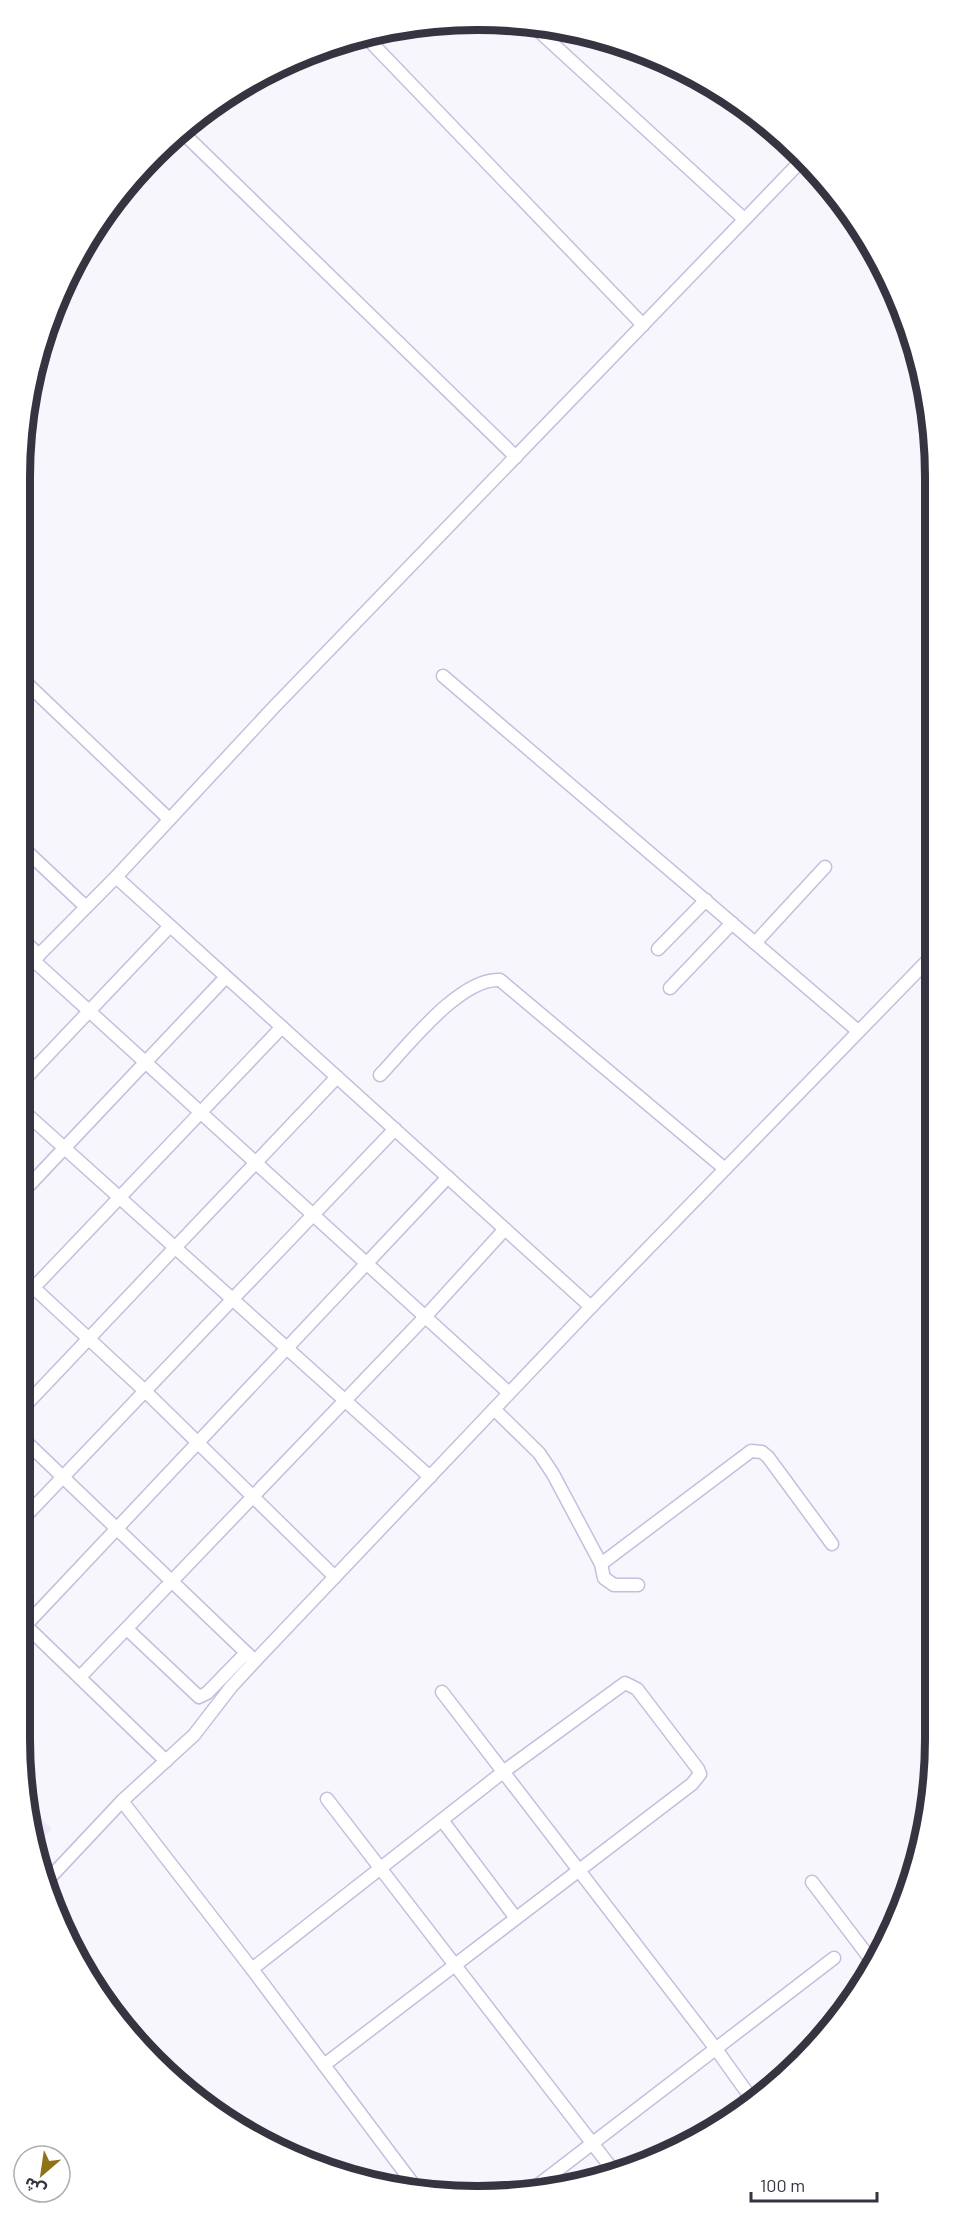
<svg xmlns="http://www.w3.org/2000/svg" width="955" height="2216" viewBox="0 0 955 2216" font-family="Barlow,'Noto Sans Arabic',sans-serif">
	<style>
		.built { fill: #efeafa }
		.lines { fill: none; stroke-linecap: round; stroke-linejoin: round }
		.minor-casing { stroke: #c7bddd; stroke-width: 15 }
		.minor { stroke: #fff; stroke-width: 12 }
		.rim { fill: none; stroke: #373340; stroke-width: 8 }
	</style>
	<rect width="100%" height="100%" fill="#f8f6fd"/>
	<!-- built -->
	<path class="built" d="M31,1809L52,1829L37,1844Z"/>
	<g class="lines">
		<defs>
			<g id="minor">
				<path d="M530,23L744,219"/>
				<path d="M363,34L643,325"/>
				<path d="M181,131L516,457"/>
				<path d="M443,676L858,1031"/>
				<path d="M20,677L169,819"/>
				<path d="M20,845L86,907"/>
				<path d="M116,877L591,1307"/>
				<path d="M20,937L39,955"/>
				<path d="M755,943L825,867"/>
				<path d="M658,949L706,900"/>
				<path d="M33,960L509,1393"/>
				<path d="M20,974L116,877L275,706L801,161"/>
				<path d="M670,988L732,923"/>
				<path d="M380,1075C406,1048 460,977 500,980L725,1169"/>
				<path d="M20,1084L170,926"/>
				<path d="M20,1108L430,1477"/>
				<path d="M20,1195L226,977"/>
				<path d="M20,1275L145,1391L335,1577"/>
				<path d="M20,1302L282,1027"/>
				<path d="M494,1409L539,1453L553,1474L601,1564L604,1578L614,1585H638"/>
				<path d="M20,1411L337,1077"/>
				<path d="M20,1436L255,1661"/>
				<path d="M20,1522L395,1129"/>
				<path d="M601,1564L751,1451L762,1452L768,1457L832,1544"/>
				<path d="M20,1620L166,1761"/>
				<path d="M25,1626L448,1177"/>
				<path d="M127,1629L199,1697L207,1693L246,1653"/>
				<path d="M80,1677L425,1317L505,1229"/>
				<path d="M442,1692L716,2049L751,2098"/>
				<path d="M327,1799L616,2174"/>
				<path d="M122,1801L252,1969L417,2189"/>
				<path d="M442,1820L515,1917"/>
				<path d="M812,1882L875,1965"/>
				<path d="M44,1884L122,1801L194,1735L231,1687L255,1661L591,1307L933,955"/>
				<path d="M252,1969L503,1772L625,1683L637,1689L698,1769L700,1774L692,1784L324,2065"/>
				<path d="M529,2192L834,1958"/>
			</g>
		</defs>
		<!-- minor casing -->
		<use href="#minor" class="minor-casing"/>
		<!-- minor -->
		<use href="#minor" class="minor"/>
	</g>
	<!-- crop -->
	<path d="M0 0H955V2216H0ZM477 30H478A447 447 0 0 1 925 477V1739A447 447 0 0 1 478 2186H477A447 447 0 0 1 30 1739V477A447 447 0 0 1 477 30Z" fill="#fff" fill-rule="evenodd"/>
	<path class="rim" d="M477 30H478A447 447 0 0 1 925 477V1739A447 447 0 0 1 478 2186H477A447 447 0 0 1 30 1739V477A447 447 0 0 1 477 30Z"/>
	<!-- north arrow -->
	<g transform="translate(42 2174) rotate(209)"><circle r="28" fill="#ffffff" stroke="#afadb3" stroke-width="1.5"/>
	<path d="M0-4.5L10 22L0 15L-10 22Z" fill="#8f7318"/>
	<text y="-9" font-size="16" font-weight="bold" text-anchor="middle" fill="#373340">ش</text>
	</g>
	<!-- scale -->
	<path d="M751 2192v9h126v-9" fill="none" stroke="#373340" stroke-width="3"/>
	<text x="760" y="2192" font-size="18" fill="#373340" stroke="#ffffff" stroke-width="4.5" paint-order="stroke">100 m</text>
</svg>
